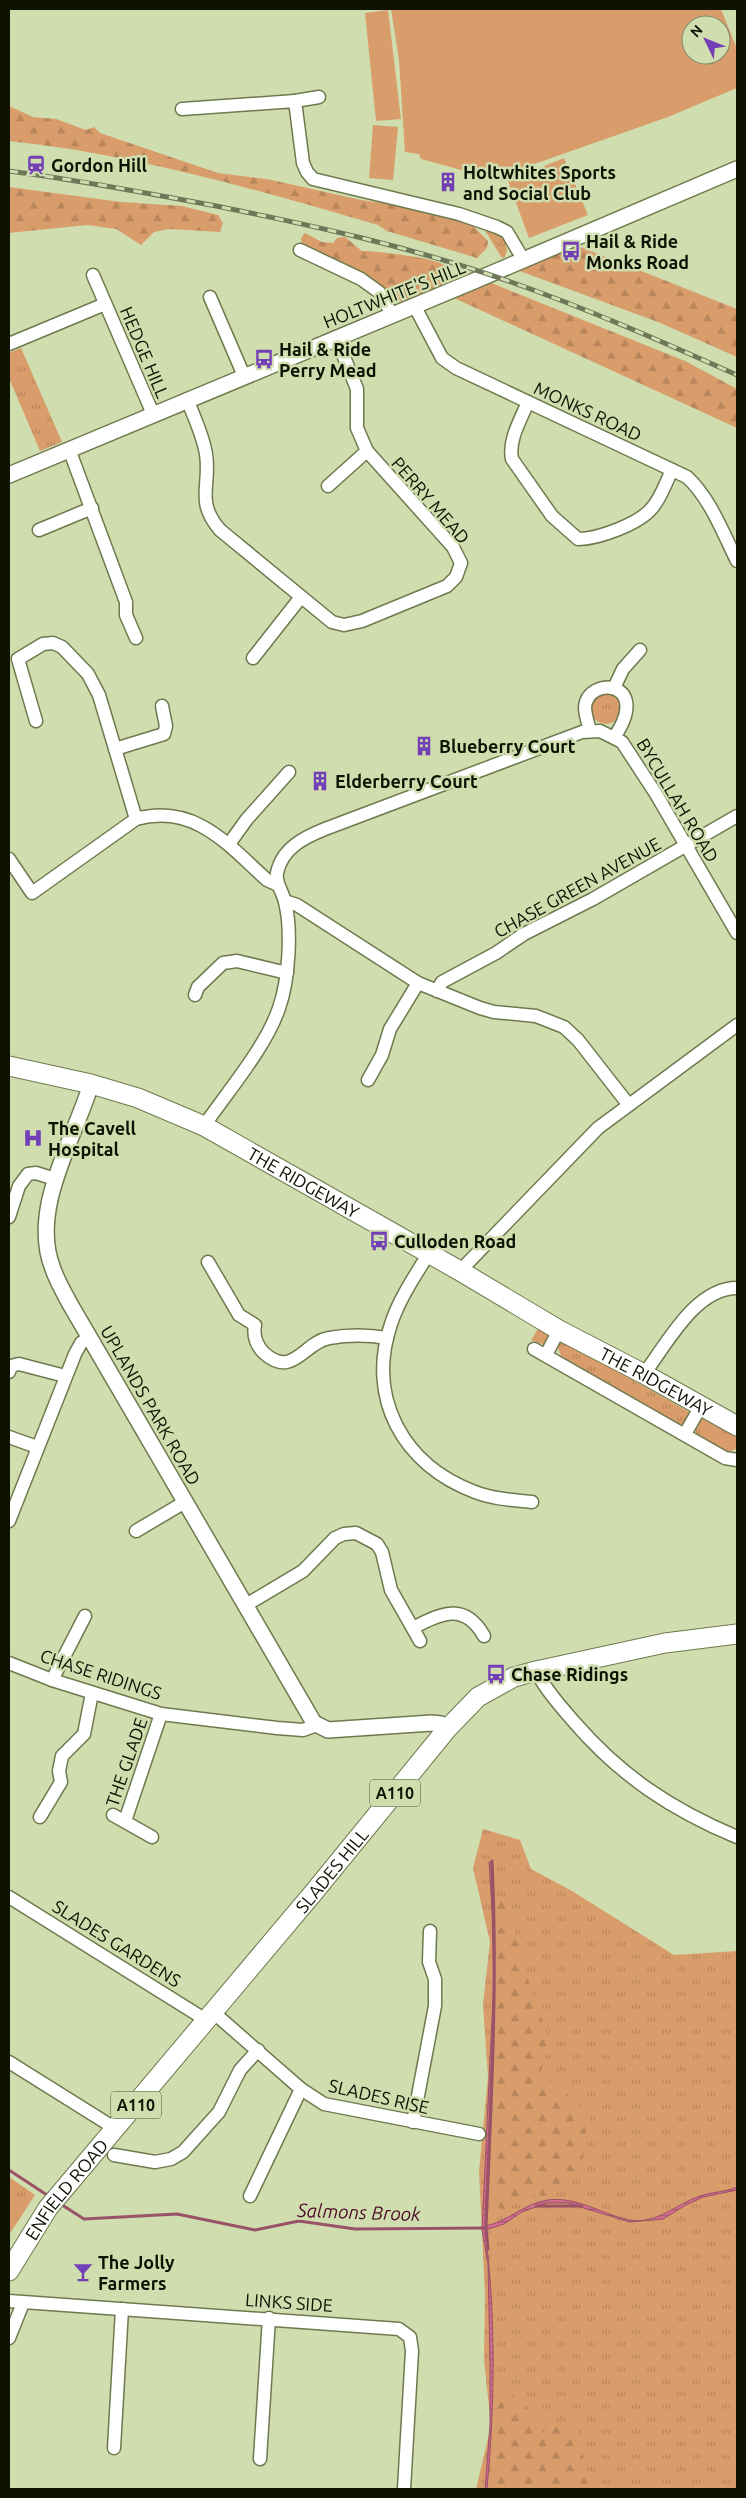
<svg xmlns="http://www.w3.org/2000/svg" width="746" height="2498" viewBox="0 0 746 2498" font-family="Ubuntu,sans-serif">
	<style>
		.grass { fill: url(#grass-tufts) }
		.forest { fill: url(#forest-firs) }
		.park { fill: #d99d6c; fill-rule: evenodd }
		.water { fill: url(#water-rules); stroke: #995266 }
		.lines { fill: none; stroke-linecap: round; stroke-linejoin: round }
		.stream { stroke: #995266; stroke-width: 3 }
		.minor-casing { stroke: #6f794e; stroke-width: 15 }
		.tertiary-casing { stroke: #6f794e; stroke-width: 18 }
		.primary-casing { stroke: #6f794e; stroke-width: 21 }
		.minor { stroke: #fff; stroke-width: 12 }
		.tertiary { stroke: #fff; stroke-width: 15 }
		.primary { stroke: #fff; stroke-width: 19 }
		.rail-casing { stroke: #6e7758; stroke-width: 5 }
		.rail { stroke: #d0ddae; stroke-width: 3; stroke-dasharray: 9; stroke-linecap: butt }
		.labels { text-anchor: middle; dominant-baseline: central; stroke-width: 5; stroke-linejoin: round; paint-order: stroke }
		.shield { fill: #d0ddae; stroke: #484f36; stroke-width: 1 }
		.shield-label { font-size: 16px; font-weight: bold; fill: #0e1203 }
		.poi-label { font-size: 18px; font-weight: bold; fill: #0e1203; stroke: #d0ddae; text-anchor: start }
		.street-label { font-size: 18px; fill: #0e1203; stroke: #d0ddae }
		.water-label { font-size: 19px; font-style: italic; fill: #4f0d29; stroke: #d0ddae }
	</style>
	<defs>
		<pattern id="grass-tufts" width="24" height="20" patternUnits="userSpaceOnUse" patternTransform="scale(1.25)"><rect width="24" height="20" fill="#d99d6c"/><path d="M3 7l-1-3M5 7V3M7 7l1-3M15 17l-1-3M17 17v-4M19 17l1-3" fill="none" stroke="#b9865c"/></pattern>
		<pattern id="forest-firs" width="22" height="20" patternUnits="userSpaceOnUse" patternTransform="scale(1.25)"><rect width="22" height="20" fill="#d99d6c"/><path d="M5 1l3.5 6h-7zM16 11l3.5 6h-7z" fill="#b9865c"/></pattern>
		<pattern id="water-rules" width="6" height="5" patternUnits="userSpaceOnUse" patternTransform="scale(1.25)"><rect width="6" height="5" fill="#d56d91"/><path d="M0 2.5h6" fill="none" stroke="#ab5874"/></pattern>
	</defs>
	<rect width="100%" height="100%" fill="#d0ddae"/>
	<!-- grass -->
	<g class="grass">
		<path d="M484,229L495,231L503,236L507,250L505,257L502,258Z"/>
		<path d="M21,348L62,442L40,451L9,378V353Z"/>
		<circle cx="606" cy="709" r="15"/>
		<path d="M539,1327L552,1334L545,1345L531,1340Z"/>
		<path d="M562,1340L691,1413L686,1424H675L562,1358L557,1346Z"/>
		<path d="M701,1417L737,1437V1448C724,1458 709,1442 697,1435L694,1426Z"/>
		<path d="M483,1829L520,1840L531,1869L572,1891L674,1955L737,1951V2489H476L491,2426L484,2360L485,2295L479,2171L488,2077L483,2004L490,1942L473,1868Z"/>
		<path d="M9,2177L35,2195L9,2235Z"/>
	</g>
	<!-- forest -->
	<g class="forest">
		<path d="M9,106L33,117L56,119L86,130L94,127L100,133L218,173L267,179L361,200L425,209L472,225L488,241L487,248L477,258L387,231L378,225C257,190 135,154 9,141Z"/>
		<path d="M9,187L121,202L182,206L218,215L223,223L220,232L169,229L154,232L141,245L116,229L87,225L9,233Z"/>
		<path d="M305,233L322,242L333,243L337,238L345,237L362,251C378,251 426,257 440,263C446,265 450,271 453,277C439,292 413,299 393,303L386,291L303,249L301,238Z"/>
		<path d="M573,244L737,309V357L658,322L517,270Z"/>
		<path d="M489,282L685,361L737,389V428L454,298Z"/>
		<path d="M498,1895C513,1909 526,1976 534,1999C537,2009 548,2030 548,2039C549,2047 541,2065 541,2077L565,2091L590,2120V2127C579,2138 587,2155 581,2169C574,2181 557,2187 547,2197L534,2194L504,2210L499,2208L493,2183Z"/>
		<path d="M493,2389C509,2391 522,2398 531,2412C536,2419 537,2426 543,2433C556,2423 562,2424 577,2430L578,2438L573,2446L583,2455L586,2479L614,2489H487L492,2434Z"/>
	</g>
	<!-- park -->
	<g class="park">
		<path d="M391,9H721L737,49V88L668,117L500,176L480,175L421,159L419,154L405,152L399,60ZM691,25H721V55H691Z"/>
		<path d="M388,10L401,119L376,121L365,13Z"/>
		<path d="M373,125L398,127L393,180L369,178Z"/>
		<path d="M564,158L588,215L529,238L508,181Z"/>
	</g>
	<!-- water -->
	<path class="water" d="M489,1862H491L494,1998L485,2226C508,2222 524,2203 548,2200C576,2196 602,2214 629,2220C656,2225 676,2204 700,2196C712,2192 725,2192 737,2187V2190L703,2197L686,2205L663,2219L630,2222L567,2203H547L522,2212L504,2224L485,2230C496,2315 495,2403 487,2489H485L490,2425V2362L488,2264L482,2230L493,1998L494,1941Z"/>
	<g class="lines">
		<!-- stream -->
		<g class="stream">
			<path d="M9,2170L50,2197"/>
			<path d="M59,2203L84,2219L177,2214L255,2230L299,2221L355,2229L485,2228"/>
			<path d="M536,2206H582"/>
			<path d="M488,2249L486,2228C491,2105 498,1983 492,1861"/>
		</g>
		<defs>
			<g id="minor">
				<path d="M295,101L319,97"/>
				<path d="M182,109L295,101L303,163L307,172L313,179L459,214L497,227L507,232L523,259"/>
				<path d="M300,250L361,279L379,292L392,314"/>
				<path d="M93,275L153,414"/>
				<path d="M210,297L244,376"/>
				<path d="M414,305L442,358L456,368L687,477C710,498 723,533 737,561"/>
				<path d="M9,344L105,304"/>
				<path d="M187,399C194,417 203,435 206,454C211,486 195,501 220,530L332,622L344,625L362,621L447,586L456,577L461,563L453,547L367,451L357,428V389L336,337"/>
				<path d="M528,402C521,419 508,440 512,459L552,516L578,539C598,539 639,524 652,508C661,498 666,482 672,470"/>
				<path d="M69,449L126,602V615L136,638"/>
				<path d="M328,486L367,451"/>
				<path d="M39,530L92,508"/>
				<path d="M253,658L301,597"/>
				<path d="M614,688L623,669L640,650"/>
				<path d="M36,721L18,659L43,644L53,643L62,647L88,674L99,695L136,819"/>
				<path d="M590,730C588,723 585,715 585,707C588,675 652,681 615,736"/>
				<path d="M115,749L164,734L166,726L162,706"/>
				<path d="M229,844L247,819L289,772"/>
				<path d="M9,859L32,893L136,819C195,803 228,845 267,880L278,885"/>
				<path d="M285,901L297,905L418,983L480,1008L494,1012L536,1016L564,1027L578,1040L628,1104"/>
				<path d="M437,991L442,982L496,953L524,934L593,899L737,816"/>
				<path d="M195,995L198,987L223,963L237,961L287,973"/>
				<path d="M368,1080L382,1055L390,1029L418,983"/>
				<path d="M204,1126C228,1091 266,1047 279,1008C289,980 292,930 285,902C283,892 275,883 277,873C282,848 305,837 325,829L582,732L600,731L622,742L656,794L737,933"/>
				<path d="M9,1217L19,1186L28,1174L36,1173L55,1179"/>
				<path d="M429,1253C415,1276 399,1299 391,1324C366,1398 403,1465 475,1492C493,1499 513,1500 532,1502"/>
				<path d="M208,1262L239,1315L255,1325C253,1336 256,1345 264,1353C293,1379 304,1342 329,1338C347,1335 369,1335 387,1338"/>
				<path d="M460,1271L598,1128L737,1025"/>
				<path d="M534,1349L725,1458L737,1460"/>
				<path d="M546,1355L559,1330"/>
				<path d="M9,1372L11,1366L19,1364L65,1376"/>
				<path d="M644,1374C667,1344 695,1288 737,1288"/>
				<path d="M685,1434L701,1406"/>
				<path d="M9,1437L37,1447"/>
				<path d="M9,1521L75,1354L81,1343L89,1337"/>
				<path d="M136,1531L185,1502"/>
				<path d="M246,1605L303,1571L335,1538L344,1534L356,1533L377,1544L382,1552L391,1590L420,1641"/>
				<path d="M413,1628C442,1612 465,1603 484,1636"/>
				<path d="M9,1663L52,1680L161,1714L277,1728L303,1730L317,1725"/>
				<path d="M536,1671C546,1690 561,1707 575,1723C621,1776 672,1810 737,1837"/>
				<path d="M52,1680L85,1616"/>
				<path d="M113,1815L152,1837"/>
				<path d="M40,1817L61,1782L59,1771L62,1756L84,1734L92,1693"/>
				<path d="M125,1821L161,1714"/>
				<path d="M9,1897L206,2020"/>
				<path d="M213,2012L301,2089L324,2104L479,2134"/>
				<path d="M9,2062L116,2129"/>
				<path d="M413,2122L435,2006V1979L429,1962L430,1931"/>
				<path d="M114,2155L155,2162L171,2159L183,2152L219,2112L240,2070L258,2050"/>
				<path d="M250,2196L301,2089"/>
				<path d="M9,2301L399,2329L410,2337L412,2351L404,2489"/>
				<path d="M9,2338L23,2303"/>
				<path d="M114,2448L122,2309"/>
				<path d="M260,2459L269,2318"/>
			</g>
			<g id="tertiary">
				<path d="M9,475L474,281L737,169"/>
				<path d="M91,1084C74,1140 29,1210 53,1269C57,1281 64,1293 70,1304L314,1723L328,1730L432,1723L441,1724L447,1729"/>
			</g>
			<g id="primary">
				<path id="s1" d="M9,1066L91,1084L138,1098L204,1126L460,1271L559,1330L644,1374L737,1426"/>
				<path id="s2" d="M9,2271L48,2208L314,1892L447,1729L478,1697L514,1677L536,1671L665,1643L737,1634"/>
			</g>
		</defs>
		<!-- minor casing -->
		<use href="#minor" class="minor-casing"/>
		<!-- tertiary casing -->
		<use href="#tertiary" class="tertiary-casing"/>
		<!-- primary casing -->
		<use href="#primary" class="primary-casing"/>
		<!-- minor -->
		<use href="#minor" class="minor"/>
		<!-- tertiary -->
		<use href="#tertiary" class="tertiary"/>
		<!-- primary -->
		<use href="#primary" class="primary"/>
		<defs>
			<path id="rail" d="M9,171C78,180 147,193 216,206C316,226 415,248 511,282C588,309 663,342 737,375"/>
		</defs>
		<!-- rail casing -->
		<use href="#rail" class="rail-casing"/>
		<!-- rail -->
		<use href="#rail" class="rail"/>
	</g>
	<!-- icons -->
	<defs>
		<symbol id="station-bare" viewBox="-9 -9 18 18"><path d="M-3-6H3Q5-6 5-4V2Q5 4 3 4L4.5 6H3L1.5 4h-3L-3 6H-4.5L-3 4Q-5 4-5 2V-4Q-5-6-3-6ZM-3.5-4v3h7v-3ZM-3.5 1v1.5H-2V1ZM2 1v1.5H3.5V1Z" fill="#733fb6" stroke="#d0ddae" stroke-width="2.5" paint-order="stroke"/></symbol>
		<symbol id="building-bare" viewBox="-9 -9 18 18"><path d="M-4-6H4V6H1V3H-1V6H-4ZM-2.5-4.3h1.7v1.8h-1.7ZM.8-4.3h1.7v1.8H.8ZM-2.5-1h1.7V.8h-1.7ZM.8-1h1.7V.8H.8Z" fill="#733fb6" stroke="#d0ddae" stroke-width="2.5" paint-order="stroke"/></symbol>
		<symbol id="bus-bare" viewBox="-9 -9 18 18"><path d="M-5-6H5V4H4V6H2V4H-2V6H-4V4H-5ZM-3.5-4V0h7V-4ZM-3.5 1.2v1.5H-2V1.2ZM2 1.2v1.5H3.5V1.2Z" fill="#733fb6" stroke="#d0ddae" stroke-width="2.5" paint-order="stroke"/></symbol>
		<symbol id="hospital-bare" viewBox="-9 -9 18 18"><path d="M-5-5h3v3.5h4V-5h3V5h-3V1.5h-4V5h-3Z" fill="#733fb6" stroke="#d0ddae" stroke-width="2.5" paint-order="stroke"/></symbol>
		<symbol id="bar-bare" viewBox="-9 -9 18 18"><path d="M-6-5H6L.8 .8V4.5H3.5V6h-7V4.5H-.8V.8Z" fill="#733fb6" stroke="#d0ddae" stroke-width="2.5" paint-order="stroke"/></symbol>
	</defs>
	<g fill-rule="evenodd">
		<use href="#station-bare" x="22" y="151" width="28" height="28"/>
		<use href="#building-bare" x="434" y="168" width="28" height="28"/>
		<use href="#bus-bare" x="557" y="237" width="28" height="28"/>
		<use href="#bus-bare" x="250" y="345" width="28" height="28"/>
		<use href="#building-bare" x="410" y="732" width="28" height="28"/>
		<use href="#building-bare" x="306" y="767" width="28" height="28"/>
		<use href="#hospital-bare" x="19" y="1124" width="28" height="28"/>
		<use href="#bus-bare" x="365" y="1227" width="28" height="28"/>
		<use href="#bus-bare" x="482" y="1660" width="28" height="28"/>
		<use href="#bar-bare" x="69" y="2258" width="28" height="28"/>
	</g>
	<g class="labels">
		<!-- shield labels -->
		<g class="shield">
			<rect x="370" y="1779.5" width="50" height="27" rx="4"/>
			<rect x="111" y="2091.5" width="50" height="27" rx="4"/>
		</g>
		<g class="shield-label">
			<text x="395" y="1793">A110</text>
			<text x="136" y="2105">A110</text>
		</g>
		<!-- poi labels -->
		<g class="poi-label">
			<text x="51" y="165">Gordon Hill</text>
			<text x="463" y="172">Holtwhites Sports<tspan x="463" dy="21">and Social Club</tspan></text>
			<text x="586" y="241">Hail &amp; Ride<tspan x="586" dy="21">Monks Road</tspan></text>
			<text x="279" y="349">Hail &amp; Ride<tspan x="279" dy="21">Perry Mead</tspan></text>
			<text x="439" y="746">Blueberry Court</text>
			<text x="335" y="781">Elderberry Court</text>
			<text x="48" y="1128">The Cavell<tspan x="48" dy="21">Hospital</tspan></text>
			<text x="394" y="1241">Culloden Road</text>
			<text x="511" y="1674">Chase Ridings</text>
			<text x="98" y="2262">The Jolly<tspan x="98" dy="21">Farmers</tspan></text>
		</g>
		<!-- street labels -->
		<g class="street-label">
			<text transform="translate(394 294) rotate(-22)">HOLTWHITE'S HILL</text>
			<text transform="translate(145 352) rotate(67)">HEDGE HILL</text>
			<text transform="translate(588 411) rotate(25)">MONKS ROAD</text>
			<text transform="translate(431 500) rotate(49)">PERRY MEAD</text>
			<text transform="translate(678 800) rotate(59)">BYCULLAH ROAD</text>
			<text transform="translate(577 887) rotate(-29)">CHASE GREEN AVENUE</text>
			<text stroke="none"><textPath href="#s1" startOffset="319">THE RIDGEWAY</textPath></text>
			<text stroke="none"><textPath href="#s1" startOffset="724">THE RIDGEWAY</textPath></text>
			<text transform="translate(151 1405) rotate(60)">UPLANDS PARK ROAD</text>
			<text transform="translate(101 1674) rotate(18)">CHASE RIDINGS</text>
			<text transform="translate(126 1762) rotate(-71)">THE GLADE</text>
			<text stroke="none"><textPath href="#s2" startOffset="515">SLADES HILL</textPath></text>
			<text transform="translate(117 1943) rotate(32)">SLADES GARDENS</text>
			<text transform="translate(379 2096) rotate(13)">SLADES RISE</text>
			<text stroke="none"><textPath href="#s2" startOffset="100">ENFIELD ROAD</textPath></text>
			<text transform="translate(289 2302) rotate(4)">LINKS SIDE</text>
		</g>
		<!-- water labels -->
		<g class="water-label">
			<text transform="translate(359 2212) rotate(2)">Salmons Brook</text>
		</g>
	</g>
	<!-- border -->
	<rect width="746" height="2498" fill="none" stroke="#0e1203" stroke-width="20"/>
	<!-- north arrow -->
	<g transform="translate(706 40) rotate(313)"><circle r="24" fill="#d0ddae" stroke="#828c6a"/>
	<path d="M0-4L9 19L0 12L-9 19Z" fill="#733fb6"/>
	<text y="-8" font-size="14" font-weight="bold" text-anchor="middle" fill="#0e1203">N</text>
	</g>
</svg>
